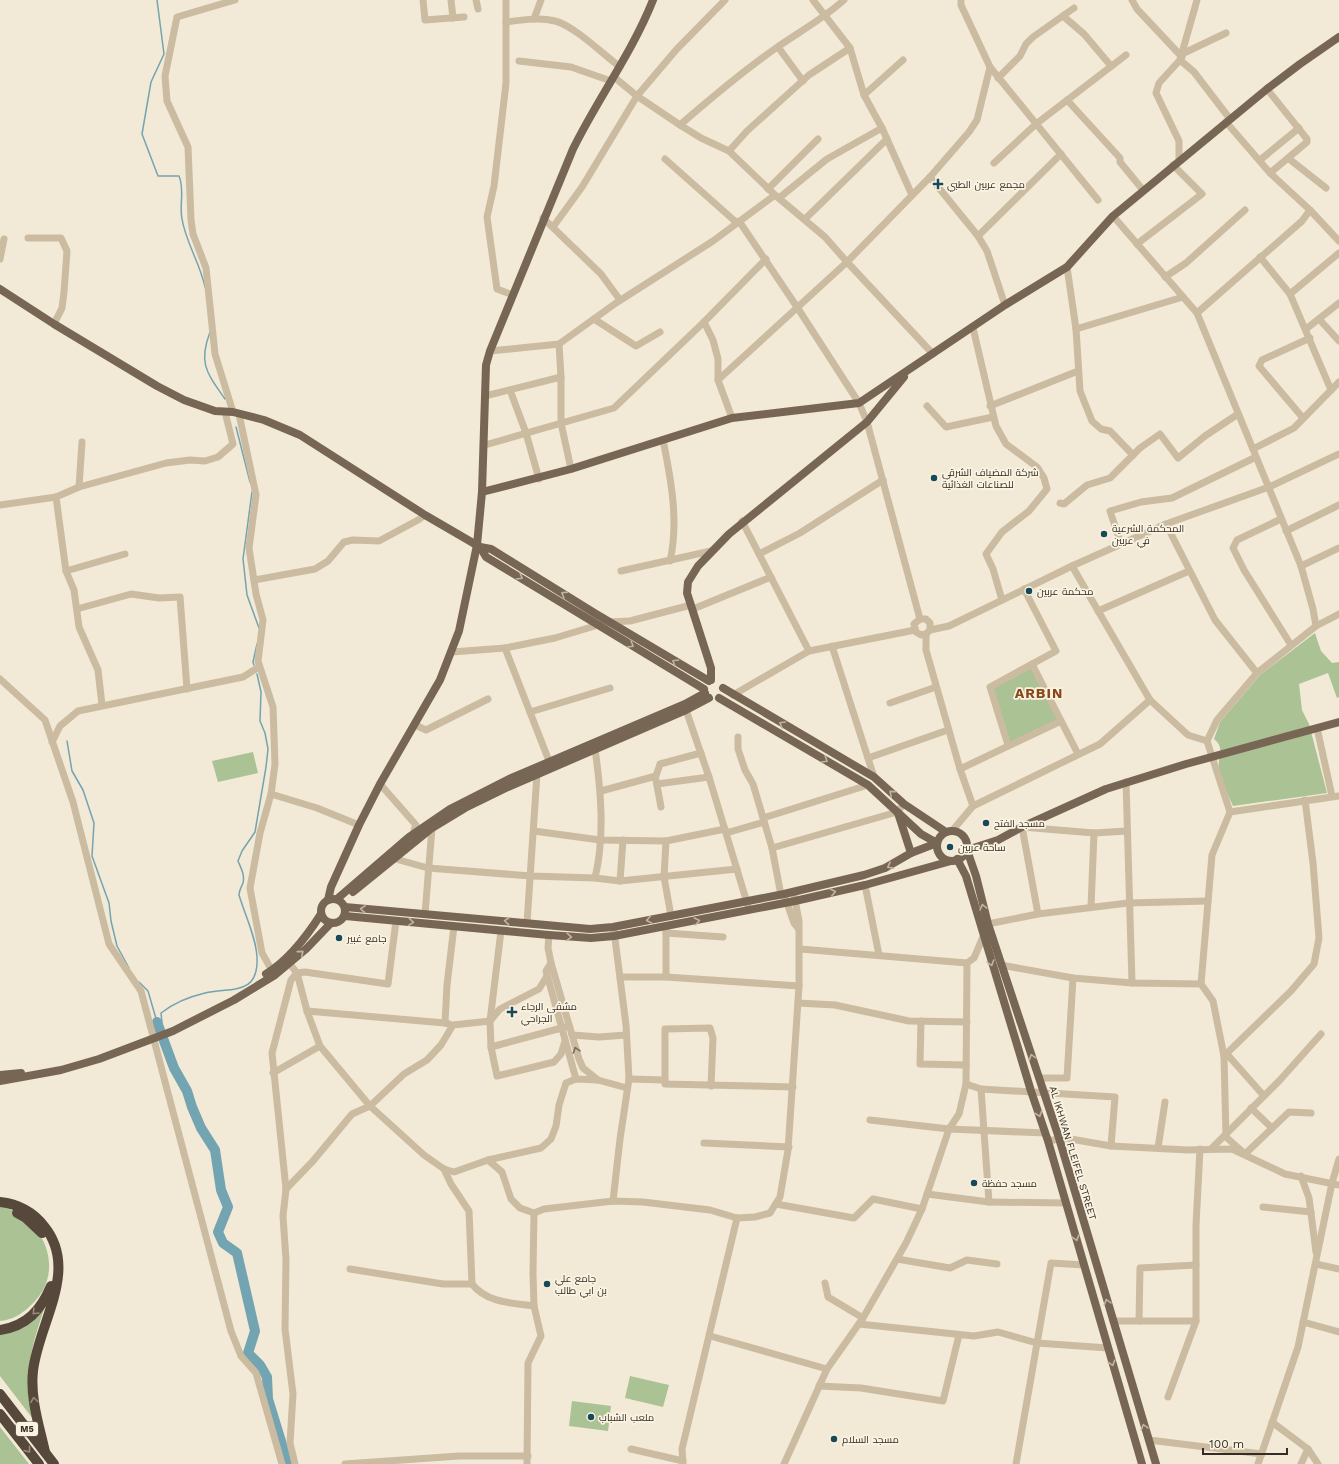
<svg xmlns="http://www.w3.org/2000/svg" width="1339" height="1464" viewBox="0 0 1339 1464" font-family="'Work Sans',Cairo,sans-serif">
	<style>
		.green { fill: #abc295 }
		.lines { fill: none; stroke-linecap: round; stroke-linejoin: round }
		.stream { stroke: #73a4b1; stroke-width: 1.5 }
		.river { stroke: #73a4b1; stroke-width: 10 }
		.minor { stroke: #cbbba1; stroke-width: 7 }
		.major { stroke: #786654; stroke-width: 8 }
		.highway { stroke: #56483b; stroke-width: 10 }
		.oneway { stroke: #c0b4a2 }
		.oneway2 { stroke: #786c5d }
		.oneway3 { stroke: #988c7e }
		.poi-dot { fill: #184958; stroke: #faf3e2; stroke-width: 1.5 }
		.labels { text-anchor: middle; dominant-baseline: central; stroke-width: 3.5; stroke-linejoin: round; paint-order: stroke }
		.shield { fill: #faf3e2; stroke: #70685e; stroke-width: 1 }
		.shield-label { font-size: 9px; font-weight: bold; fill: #352c25 }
		.poi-label { font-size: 10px; fill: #352c25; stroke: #faf3e2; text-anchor: start }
		.street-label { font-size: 10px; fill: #352c25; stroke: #faf3e2 }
		.district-label { font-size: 14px; font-weight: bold; letter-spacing: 1px; fill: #894618; stroke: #faf3e2 }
	</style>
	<rect width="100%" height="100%" fill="#f2ead6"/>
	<!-- green -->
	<g class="green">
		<path d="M1315,633L1321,651L1332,663L1339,662V697L1337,698L1328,673L1299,684L1302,710L1309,724L1327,793L1233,806C1228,794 1220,780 1219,768C1217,757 1226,749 1214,739L1220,722L1260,675Z"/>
		<path d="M1031,667L1058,720L1010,742L993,688Z"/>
		<path d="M253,752L258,773L218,782L212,761Z"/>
		<path d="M0,1206C45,1217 68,1273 30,1306C22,1314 12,1320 0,1321Z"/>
		<path d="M48,1298C32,1344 23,1369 33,1419L0,1376V1329L17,1324Z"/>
		<path d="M630,1376L669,1385L663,1407L625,1398Z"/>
		<path d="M572,1401L611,1406L608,1431L569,1426Z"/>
		<path d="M0,1427L29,1464H0Z"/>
	</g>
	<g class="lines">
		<!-- stream -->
		<g class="stream">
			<path d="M157,0L164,54L151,82L142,134L158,176H179C185,190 179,205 182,219C186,243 200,263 205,287"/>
			<path d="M210,332C198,364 207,373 225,399"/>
			<path d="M236,427L250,482"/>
			<path d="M252,492L243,559L247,595L259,628"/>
			<path d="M254,665L253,662L257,644"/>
			<path d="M67,741L72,771L83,790L94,823L92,856L109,903L111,921L117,946L129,968"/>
			<path d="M139,982L148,991L157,1022"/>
			<path d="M159,1027L162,1023L161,1013C175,1002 188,997 205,993C231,987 259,996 257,957C256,937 245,915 239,895C239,890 241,888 243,883C245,875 241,868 238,861L242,851L255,832L266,767L268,749L265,733L260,721L261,692L257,674"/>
		</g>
		<!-- river -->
		<path class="river" d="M157,1022L174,1068L187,1091L192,1107L201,1128L215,1150L221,1190L228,1207L218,1232L223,1243L237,1253L255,1331L248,1353L260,1365L267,1377L268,1399L288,1464"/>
		<!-- minor -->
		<g class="minor">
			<path d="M423,0L425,20L464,17"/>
			<path d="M451,0L453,18"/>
			<path d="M476,0L478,9"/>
			<path d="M506,0V83L494,186L487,217L497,289L513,295"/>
			<path d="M813,0L850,48L864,95L882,128L912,195"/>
			<path d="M1132,0L1137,9L1182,57"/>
			<path d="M1063,16L1084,34L1111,66"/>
			<path d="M534,19L541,0"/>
			<path d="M506,22C522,20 540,17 555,21C573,25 604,55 620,67"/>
			<path d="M778,47L803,81"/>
			<path d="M1184,53L1226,33"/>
			<path d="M1180,60L1194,72L1230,119"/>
			<path d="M519,61L571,67L611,81"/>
			<path d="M990,67L1098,200"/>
			<path d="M614,77L637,96L680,125L701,138L729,151L775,195L825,237L847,262L933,354"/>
			<path d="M998,78L1020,56L1026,44L1033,37L1074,8"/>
			<path d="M1267,89L1307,139V142L1270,173"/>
			<path d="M864,95L903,60"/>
			<path d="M1067,100L1120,158V162L1143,190"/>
			<path d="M1226,122L1270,173L1310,210L1339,241"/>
			<path d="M680,125C711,98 742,72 776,48C799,32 823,19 844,0"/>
			<path d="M729,151L747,131L809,75L850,48"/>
			<path d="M1288,158L1326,188"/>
			<path d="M665,159L737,223"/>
			<path d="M1179,160V141L1156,93L1159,83L1180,60L1197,0"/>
			<path d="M1260,160L1299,128"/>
			<path d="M994,163L1036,124L1126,55"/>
			<path d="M930,177L978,236L987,251L1005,305"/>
			<path d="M768,189L818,139"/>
			<path d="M779,198L827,159L882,128"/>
			<path d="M1113,216L1197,313L1301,566L1313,609L1316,626"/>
			<path d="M543,218L601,274L620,300"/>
			<path d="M805,219L887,139"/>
			<path d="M739,221L797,307L859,403L867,422L920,619"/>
			<path d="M553,227L582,187L637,96L676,50L725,0"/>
			<path d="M978,236L1061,154"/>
			<path d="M28,238H61L67,251L64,292L62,308L54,324"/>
			<path d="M1137,244L1202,194L1173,165"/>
			<path d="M1260,257L1290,294L1331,390"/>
			<path d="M0,259L4,239"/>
			<path d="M1067,267L1076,329L1080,391L1092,421L1101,429L1110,431L1133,455"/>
			<path d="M1165,277L1186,263L1245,210"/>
			<path d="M1290,294L1339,253"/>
			<path d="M1197,313L1302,221L1310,210"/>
			<path d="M594,319L636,346L660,332"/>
			<path d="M1319,319L1339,341"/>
			<path d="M704,322L713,340L718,359V380L732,418"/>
			<path d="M973,328L996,426L1006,444L1037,467L1044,478L1047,489L1029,511L1002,532L986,554L993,569L1002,600"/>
			<path d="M1076,329L1183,297"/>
			<path d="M1306,329L1339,303"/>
			<path d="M559,344L561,377V423L571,469"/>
			<path d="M490,351L559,344L616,303L713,241L775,195"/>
			<path d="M718,380L847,262L930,177L969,132L977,120L990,67L961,5V0"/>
			<path d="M510,390L526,433L539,479"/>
			<path d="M485,396L561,377"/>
			<path d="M927,406L946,427L993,417"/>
			<path d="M990,406L1078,371"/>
			<path d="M233,412L215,354L206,268L193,234L191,220L188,147L167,101L165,76L177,17L235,0"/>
			<path d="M239,414L256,495L249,548L256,594L263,620L258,661L273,707L275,764L271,794L260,833L250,888L262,953L274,974"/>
			<path d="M1303,418L1259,366L1262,360L1310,338"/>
			<path d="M663,440C671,479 679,522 670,561"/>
			<path d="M485,445L614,408L704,322L766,259"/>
			<path d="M1253,449L1294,428L1339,382"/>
			<path d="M79,487L82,442"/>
			<path d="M56,497L66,571L74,590L79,627L98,670L102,705"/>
			<path d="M1060,503L1064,504L1087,485L1110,478L1140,448L1160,434L1178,458L1205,436L1238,414"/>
			<path d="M0,505L56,497L79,487L166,463L190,460L205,461L218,457L233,444L225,412"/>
			<path d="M1281,519L1237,540L1233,548L1244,570L1291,645"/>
			<path d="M742,521L809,651"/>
			<path d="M1166,524L1215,620L1257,673"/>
			<path d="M1286,531L1339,505"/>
			<path d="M1121,544L1110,511L1141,502L1172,498L1256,457"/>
			<path d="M759,554L800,533L883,480"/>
			<path d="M1072,566L1150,700L1188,735L1207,741"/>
			<path d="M1301,566L1339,548"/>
			<path d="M66,571L125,554"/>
			<path d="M621,571L711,551"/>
			<path d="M254,580L315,569L328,561L344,542L353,540L379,541L418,520L425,515"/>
			<path d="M77,609L131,594L159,598L180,597L187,689"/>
			<path d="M693,609L771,577"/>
			<path d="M1098,611L1189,571"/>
			<path d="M930,630V623L926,619H920L914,624L916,632L921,635L926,634L930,630L949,626L1072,566L1166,524L1269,487L1339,454"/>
			<path d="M926,634V650L960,769L973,806L952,831"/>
			<path d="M832,646L874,777"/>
			<path d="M452,652L505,648"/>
			<path d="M1032,664L1078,754"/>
			<path d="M0,679L45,720L73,802L109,944L141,991L231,1331L241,1356L256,1373L282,1464"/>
			<path d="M733,695L809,651L915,630"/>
			<path d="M890,703L936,687"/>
			<path d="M686,710L709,777L748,906"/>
			<path d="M530,712L610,688"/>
			<path d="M415,725L426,730L488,699"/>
			<path d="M1317,728L1332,796"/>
			<path d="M738,737V749L745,770L753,784L772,848L781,895"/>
			<path d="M52,742L60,726L78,711L243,677L259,667"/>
			<path d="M1008,745L990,687L1056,651L1024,589"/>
			<path d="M868,758L948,730"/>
			<path d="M549,761L505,648L555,638L608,622L630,621L691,605"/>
			<path d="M960,769L1061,721"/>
			<path d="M656,780L661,807"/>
			<path d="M1126,782L1132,983"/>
			<path d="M380,784L416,825L414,830L418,836"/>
			<path d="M657,784L709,777"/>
			<path d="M601,791L656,776L660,764L701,753"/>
			<path d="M271,794L317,808L359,825"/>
			<path d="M973,806L1100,744L1150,700"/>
			<path d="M1230,812L1339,796"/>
			<path d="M763,818L868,785"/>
			<path d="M534,831L600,840L666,841L664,877L671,916"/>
			<path d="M726,833L764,822"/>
			<path d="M666,841L725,829"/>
			<path d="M772,848L897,812L904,804"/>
			<path d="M392,858L428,868L531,876L595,878L620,881L737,869"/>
			<path d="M595,878C605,836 601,791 595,749"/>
			<path d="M620,881L623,840"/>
			<path d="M865,885L879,955"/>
			<path d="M785,897L794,923L798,928"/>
			<path d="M1091,907L1094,833"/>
			<path d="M425,914L432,828"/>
			<path d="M1038,914L1022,827L1094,833L1127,831"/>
			<path d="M527,923L537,774"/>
			<path d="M988,924L1038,914L1128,903L1208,901"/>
			<path d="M666,929V977"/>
			<path d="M501,931L490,1021L491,1047L569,1026"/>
			<path d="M666,933L723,937"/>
			<path d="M549,935L548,948L551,963L579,1059L583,1068L598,1080"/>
			<path d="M800,949L967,963"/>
			<path d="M289,963L297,973L307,1011L320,1046L370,1106L424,1155L444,1169L454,1172L488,1160L502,1172L511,1199L520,1208L534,1213L544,1209L613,1201L643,1202L710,1210L737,1218L755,1217L770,1213L780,1197L788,1150L799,986V921L794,895"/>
			<path d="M551,963L546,971L576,1079L598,1080L627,1088"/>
			<path d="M1001,965L1073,978L1132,983L1201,984"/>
			<path d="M620,977H666L799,986"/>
			<path d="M798,1003L835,1005L909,1021L967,1022"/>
			<path d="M307,1011L445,1023"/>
			<path d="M921,1021L920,1064L966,1065"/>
			<path d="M449,1024L445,1023L447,985L454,926"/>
			<path d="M572,1035L599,1037L626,1035"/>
			<path d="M491,1047L497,1076L554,1062L561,1054L565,1041"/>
			<path d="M1226,1053L1264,1096"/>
			<path d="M1224,1056L1291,991L1314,964L1319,938L1313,863L1305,800"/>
			<path d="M273,1073L320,1046"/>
			<path d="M1039,1078H1067L1073,978"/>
			<path d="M629,1079L665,1080"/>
			<path d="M966,1084L981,1089L1115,1097L1111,1146"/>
			<path d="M711,1086L713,1038L710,1028L665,1029V1084L793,1087"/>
			<path d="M1251,1108L1272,1128"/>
			<path d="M870,1120L949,1129L1045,1133"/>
			<path d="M1048,1141L1065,1138L1111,1146L1188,1150L1232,1149L1285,1174L1339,1185"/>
			<path d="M704,1143L789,1147"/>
			<path d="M1158,1148L1165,1102"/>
			<path d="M1212,1148L1280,1080L1321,1034"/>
			<path d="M1245,1154L1226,1137L1224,1056L1213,1001L1201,984L1212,855L1230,812L1207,741L1217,720L1257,673L1316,626L1339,614"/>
			<path d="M1245,1154L1289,1112L1311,1113"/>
			<path d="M488,1160L541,1148L551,1139L556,1126L559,1105L566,1083L576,1079"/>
			<path d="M444,1169L451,1184L469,1211L472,1284C487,1303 512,1303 534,1306"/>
			<path d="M1301,1176L1309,1198L1316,1252"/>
			<path d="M286,1189L313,1161L352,1114L370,1106L404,1074L427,1060L441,1045L453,1025L490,1021L500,1009L539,989L547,976"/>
			<path d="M927,1194L989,1202L981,1089"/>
			<path d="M613,1201L620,1139L629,1079L626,1025L614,931"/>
			<path d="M989,1202L1066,1203"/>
			<path d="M776,1204L854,1218L873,1199L922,1209"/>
			<path d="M1263,1207L1311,1212"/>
			<path d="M897,1259L950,1268L967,1260L997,1264"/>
			<path d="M1316,1264L1339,1269"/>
			<path d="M350,1269L443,1284H472"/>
			<path d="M825,1283L828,1297L863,1318"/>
			<path d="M1113,1321H1196"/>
			<path d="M1139,1321L1140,1268L1196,1265"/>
			<path d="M1303,1322L1339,1332"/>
			<path d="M859,1324L974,1336L998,1332L1037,1343L1108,1348"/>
			<path d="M710,1336L827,1369"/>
			<path d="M819,1386L861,1388L943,1401L959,1335"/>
			<path d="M1168,1397L1196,1321V1225L1200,1149"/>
			<path d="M1272,1422L1308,1449L1318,1464"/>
			<path d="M1149,1440L1262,1454"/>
			<path d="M631,1449L683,1461"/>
			<path d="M295,1464L290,1443L293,1394L285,1329L286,1260L283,1216L286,1189L272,1053L291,980L297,973L305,972L388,984L396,921"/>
			<path d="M345,1464L459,1456H528"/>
			<path d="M527,1464L528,1363L541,1336L534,1306L533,1273L534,1213"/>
			<path d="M683,1464L682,1449L737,1218"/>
			<path d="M784,1464L827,1369L863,1318L906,1243L922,1209L949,1129L959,1114L966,1084L967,963L974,958L983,937"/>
			<path d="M1016,1464L1051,1263L1084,1265"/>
			<path d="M1258,1464L1298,1347L1332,1183L1339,1159"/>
			<path d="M1301,1464L1308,1449"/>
		</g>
		<!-- major -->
		<g class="major">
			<path d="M0,289L54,324L157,386L184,400L215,411L233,412L264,420L300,435L425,515L480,547"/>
			<path d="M482,492L571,469L732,418L859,403L1005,305L1067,267L1113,216L1267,89L1300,64L1339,37"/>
			<path d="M711,680V668L687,593L688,582L698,566L729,534L867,422L904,377"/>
			<path d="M723,688L874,777L904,804L946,832"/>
			<path d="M704,689L486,557L480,547L491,549L596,614L709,681"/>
			<path d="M719,698L868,785L921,834L937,843"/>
			<path d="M898,813L911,853"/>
			<circle cx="952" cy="846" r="15"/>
			<path d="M957,859L966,876L1031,1091L1048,1141L1142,1464"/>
			<path d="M353,892L432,828L465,808L508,787L686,710L709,698"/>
			<circle cx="333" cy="911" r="12"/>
			<path d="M337,899L409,837L450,809L509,779L685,704L705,693"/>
			<path d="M328,900L331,887L359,825L380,784L440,680L459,631L477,545L482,492L486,365L490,351L573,149C598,98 632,53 653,0"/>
			<path d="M345,907L590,929L613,927L784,894L864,875L885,868L911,853L937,843"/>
			<path d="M345,916L549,935L591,938L614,936L795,901L865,885L951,861"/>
			<path d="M266,974C289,960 307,936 321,914"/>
			<path d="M0,1075L21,1073"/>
			<path d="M0,1081L61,1070L99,1059L173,1031L234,1000L275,975L306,949L331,923"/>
			<path d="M1156,1464L1059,1138L988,924L976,876L967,850L998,840L1022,827L1106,789L1186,764L1339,722"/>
		</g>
		<!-- highway -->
		<g class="highway">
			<path d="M0,1202C18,1204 33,1212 44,1226C80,1270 38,1324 33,1371C30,1398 39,1425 45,1452"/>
			<path d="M17,1213L26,1218L42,1233"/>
			<path d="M0,1330C27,1326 41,1310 51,1286"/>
			<path d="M0,1394L54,1464"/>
			<path d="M0,1414L39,1464"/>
		</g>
	</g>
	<!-- one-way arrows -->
	<defs><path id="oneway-chevron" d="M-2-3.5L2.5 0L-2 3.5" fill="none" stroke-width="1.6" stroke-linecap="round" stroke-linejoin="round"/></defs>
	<g class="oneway">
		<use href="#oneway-chevron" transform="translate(520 577) rotate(31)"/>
		<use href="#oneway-chevron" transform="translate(564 594) rotate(-148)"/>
		<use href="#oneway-chevron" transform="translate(631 645) rotate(31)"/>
		<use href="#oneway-chevron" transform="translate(675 662) rotate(-149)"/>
		<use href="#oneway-chevron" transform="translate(782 724) rotate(-150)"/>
		<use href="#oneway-chevron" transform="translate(825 760) rotate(31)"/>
		<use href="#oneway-chevron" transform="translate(892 793) rotate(-139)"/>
		<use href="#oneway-chevron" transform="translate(890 866) rotate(152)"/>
		<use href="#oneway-chevron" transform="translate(833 892) rotate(-13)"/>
		<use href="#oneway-chevron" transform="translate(983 907) rotate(-104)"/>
		<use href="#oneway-chevron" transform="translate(363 909) rotate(-175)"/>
		<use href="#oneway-chevron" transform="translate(649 920) rotate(169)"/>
		<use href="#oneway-chevron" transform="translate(507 921) rotate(-175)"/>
		<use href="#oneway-chevron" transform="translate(697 921) rotate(-11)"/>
		<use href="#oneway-chevron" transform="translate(411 922) rotate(5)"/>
		<use href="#oneway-chevron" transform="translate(569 937) rotate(4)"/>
		<use href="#oneway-chevron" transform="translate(301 953) rotate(-40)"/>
		<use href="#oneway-chevron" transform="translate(991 963) rotate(73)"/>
		<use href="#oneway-chevron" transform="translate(1032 1057) rotate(-108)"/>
		<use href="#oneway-chevron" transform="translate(1039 1114) rotate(71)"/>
		<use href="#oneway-chevron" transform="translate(1076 1238) rotate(74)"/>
		<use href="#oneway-chevron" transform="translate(1107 1302) rotate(-107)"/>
		<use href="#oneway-chevron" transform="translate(1112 1363) rotate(74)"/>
		<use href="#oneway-chevron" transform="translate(1144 1427) rotate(-106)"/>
	</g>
	<use class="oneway2" href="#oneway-chevron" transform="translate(576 1050) rotate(-107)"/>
	<g class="oneway3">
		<use href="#oneway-chevron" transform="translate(35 1312) rotate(134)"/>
		<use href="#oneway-chevron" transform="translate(34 1400) rotate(-98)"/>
		<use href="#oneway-chevron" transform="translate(28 1450) rotate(52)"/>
	</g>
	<!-- markers -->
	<g class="poi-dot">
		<path d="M936 178h4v4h4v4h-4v4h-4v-4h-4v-4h4z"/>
		<circle cx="934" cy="478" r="4"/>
		<circle cx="1104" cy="534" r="4"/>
		<circle cx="1029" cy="591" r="4"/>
		<circle cx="986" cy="823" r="4"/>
		<circle cx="950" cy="847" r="4"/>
		<circle cx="339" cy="938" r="4"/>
		<path d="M510 1006h4v4h4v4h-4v4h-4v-4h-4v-4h4z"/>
		<circle cx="974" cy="1183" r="4"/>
		<circle cx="547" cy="1284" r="4"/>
		<circle cx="591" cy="1417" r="4"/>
		<circle cx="834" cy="1439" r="4"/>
	</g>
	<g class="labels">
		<!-- shield labels -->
		<rect class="shield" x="16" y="1422" width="22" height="14" rx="3"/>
		<g class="shield-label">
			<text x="27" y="1429">M5</text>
		</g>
		<!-- poi labels -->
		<g class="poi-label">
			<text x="947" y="184">مجمع عربين الطبي</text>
			<text x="942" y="472">شركة المضياف الشرقي<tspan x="942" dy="12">للصناعات الغذائية</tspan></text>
			<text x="1112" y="528">المحكمة الشرعية<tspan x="1112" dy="12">في عربين</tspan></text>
			<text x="1037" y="591">محكمة عربين</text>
			<text x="994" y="823">مسجد الفتح</text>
			<text x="958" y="847">ساحة عربين</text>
			<text x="347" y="938">جامع غبير</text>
			<text x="521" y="1006">مشفى الرجاء<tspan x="521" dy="12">الجراحي</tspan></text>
			<text x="982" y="1183">مسجد حفظة</text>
			<text x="555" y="1278">جامع علي<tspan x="555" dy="12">بن ابي طالب</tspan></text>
			<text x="599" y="1417">ملعب الشباب</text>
			<text x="842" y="1439">مسجد السلام</text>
		</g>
		<!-- street labels -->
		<g class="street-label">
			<text transform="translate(1073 1153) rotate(73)">AL IKHWAN FLEIFEL STREET</text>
		</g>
		<!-- district labels -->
		<g class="district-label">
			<text x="1039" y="693">ARBIN</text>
		</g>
	</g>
	<!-- scale -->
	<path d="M1203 1448v6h84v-6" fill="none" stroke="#352c25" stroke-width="2"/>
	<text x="1209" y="1448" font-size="12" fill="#352c25" stroke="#faf3e2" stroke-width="3" paint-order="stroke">100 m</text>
</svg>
